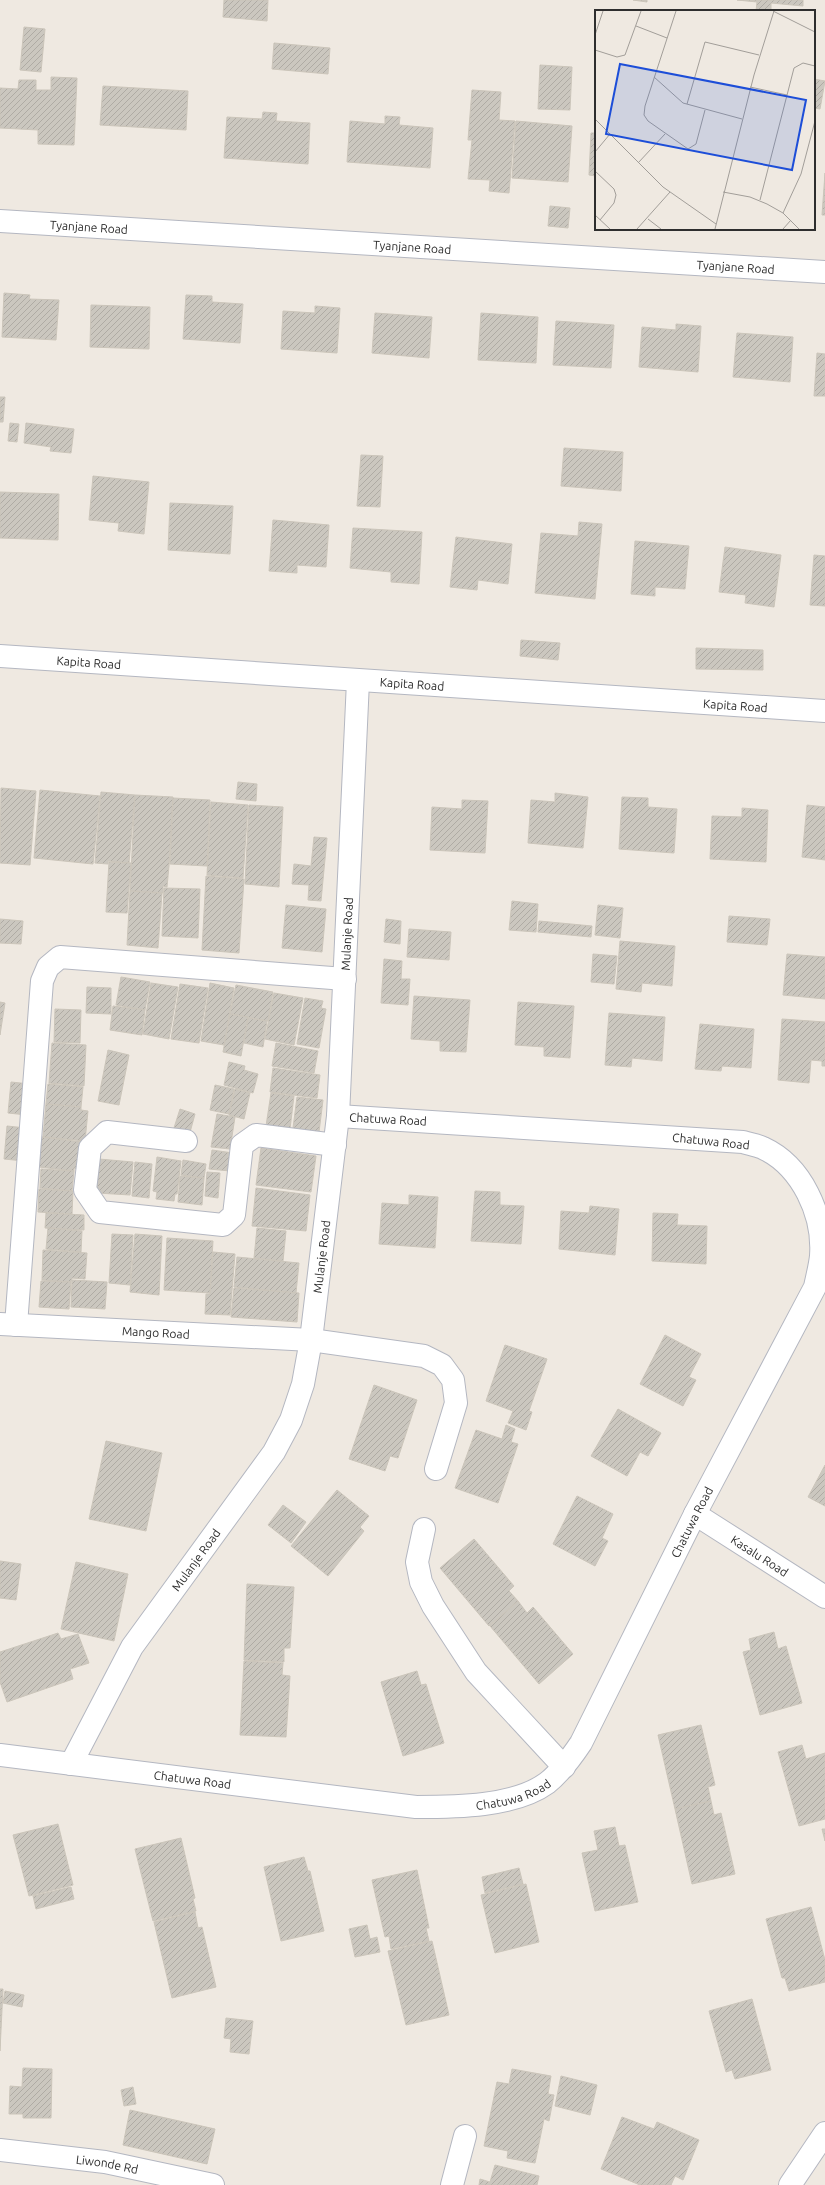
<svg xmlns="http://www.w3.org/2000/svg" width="825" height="2185" viewBox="0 0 825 2185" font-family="Ubuntu,sans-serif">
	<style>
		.building { fill: url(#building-hatch); stroke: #cbc5ba }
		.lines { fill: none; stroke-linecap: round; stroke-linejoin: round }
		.minor-casing { stroke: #b4b7c1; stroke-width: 24 }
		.minor { stroke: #fff; stroke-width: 22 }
		.labels { text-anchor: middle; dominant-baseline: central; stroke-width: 3.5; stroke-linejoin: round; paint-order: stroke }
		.street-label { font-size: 12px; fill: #2e2e2e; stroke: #fff }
		.inset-road { fill: none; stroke: #a29e99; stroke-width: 1 }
		.view { fill: #1d4ed8; fill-opacity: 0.15; stroke: #1d4ed8; stroke-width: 2 }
		.inset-edge { fill: none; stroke: #2e2e2e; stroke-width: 2 }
	</style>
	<defs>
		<pattern id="building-hatch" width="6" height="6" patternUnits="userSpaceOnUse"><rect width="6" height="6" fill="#cbc7bf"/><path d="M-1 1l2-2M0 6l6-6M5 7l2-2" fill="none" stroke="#afaba4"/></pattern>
	</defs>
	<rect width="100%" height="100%" fill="#efe9e1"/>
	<!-- building -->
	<g class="building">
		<path d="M224,0H268L267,21L223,17Z"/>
		<path d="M633,0H647V2Z"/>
		<path d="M737,0H803V6L771,3V11H756L757,2Z"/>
		<path d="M24,27L45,29L41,72L20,70Z"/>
		<path d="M274,43L330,48L328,74L272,69Z"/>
		<path d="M540,65L572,67L570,110L538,109Z"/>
		<path d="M51,77L77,78L74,145L38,144V130L0,128V88L18,89L19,80H36V90H51Z"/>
		<path d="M814,79L825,81L820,109L814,108Z"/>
		<path d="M103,86L188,91L186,130L100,125Z"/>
		<path d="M472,90L501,92L499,120L515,121L509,193L489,191L490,180L468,179L472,140H468Z"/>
		<path d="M263,112L277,113L276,121L310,123L308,164L224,158L227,117L262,119Z"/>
		<path d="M385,116L400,117L399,125L433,128L430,168L347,162L350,121L385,124Z"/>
		<path d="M516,121L572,126L568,182L512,178Z"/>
		<path d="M591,133H596V176L589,175Z"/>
		<path d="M825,173V215H822Z"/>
		<path d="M550,206L570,208L568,228L548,226Z"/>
		<path d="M4,293L30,295L29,299L59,300L56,340L2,337Z"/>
		<path d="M186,295L212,296V302L243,304L240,343L183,339Z"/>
		<path d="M91,305L150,307L149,349L90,347Z"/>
		<path d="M315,306L340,308L337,353L281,349L283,311L315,313Z"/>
		<path d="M375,313L432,317L429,358L372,353Z"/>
		<path d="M481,313L538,317L536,363L478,360Z"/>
		<path d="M556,321L614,325L611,368L553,365Z"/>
		<path d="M676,324L701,326L698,372L639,367L642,327L676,330Z"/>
		<path d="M737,333L793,337L790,382L733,377Z"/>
		<path d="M817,353L825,354V396H814Z"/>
		<path d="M0,397H5L3,422H0Z"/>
		<path d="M10,423L19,424L17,442L8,441Z"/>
		<path d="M26,423L74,429L71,453L50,451L51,447L24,443Z"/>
		<path d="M564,448L623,452L621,491L561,486Z"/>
		<path d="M361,455L383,456L380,507L357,506Z"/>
		<path d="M93,476L149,482L144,534L118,531L119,523L89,520Z"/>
		<path d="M0,492L59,494L58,540L0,538Z"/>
		<path d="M170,503L233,506L230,554L168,550Z"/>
		<path d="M273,520L329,525L326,567L297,565V573L269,571Z"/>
		<path d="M579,522L602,524L595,599L535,593L541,533L578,536Z"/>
		<path d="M353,528L422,532L419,584L391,582V572L350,568Z"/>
		<path d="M456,537L512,544L508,584L478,580L477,590L450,587Z"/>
		<path d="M635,541L689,546L685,589L655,587V596L631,594Z"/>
		<path d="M725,547L781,555L774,607L745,603L746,595L719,592Z"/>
		<path d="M814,555L825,556V606L810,605Z"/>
		<path d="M521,640L560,643L558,660L520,656Z"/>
		<path d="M696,648L763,650V670L696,669Z"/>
		<path d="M238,782L257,784L256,801L236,799Z"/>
		<path d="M1,788L36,791L30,865L0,863Z"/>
		<path d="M40,790L100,796L93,864L34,858Z"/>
		<path d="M101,792L135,795L129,863L108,861V864L95,863Z"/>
		<path d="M555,793L588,797L583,848L528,843L531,800L555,802Z"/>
		<path d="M135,795L173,797L169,866L167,887L163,886V893L130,891Z"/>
		<path d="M622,797L648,798V807L677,809L674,853L619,849Z"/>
		<path d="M173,798L210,800L207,866L170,864Z"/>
		<path d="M462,800L488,801L485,853L430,850L432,807L462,809Z"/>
		<path d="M211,802L248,805L243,878L207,875Z"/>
		<path d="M249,805L283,807L279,887L245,884Z"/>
		<path d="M807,805L825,807V860L802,857Z"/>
		<path d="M742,808L768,810L766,862L710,859L712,816L742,817Z"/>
		<path d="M314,837L327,838L321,901L308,900L309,885L292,884L294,864L311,866Z"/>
		<path d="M109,862L131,863L127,913L106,912Z"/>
		<path d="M206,876L244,879L239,953L202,950Z"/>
		<path d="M164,888L200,889L198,938L162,936Z"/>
		<path d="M130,891L162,893L158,948L127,945Z"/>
		<path d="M512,901L538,904L536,932L509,930Z"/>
		<path d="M286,905L326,909L322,952L282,948Z"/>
		<path d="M598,905L623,908L620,938L595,935Z"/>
		<path d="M729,916L770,919L767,945L727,942Z"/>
		<path d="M0,919L23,921L21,944L0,943Z"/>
		<path d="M386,919L401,921L400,944L384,942Z"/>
		<path d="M539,921L592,926L591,937L538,932Z"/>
		<path d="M409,929L451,932L449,960L407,957Z"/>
		<path d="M620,941L675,946L672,986L642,983L641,992L616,989Z"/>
		<path d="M593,954L617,956L614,984L591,982Z"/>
		<path d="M787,954L825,957V999L783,995Z"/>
		<path d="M384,959L402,961L401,979H410L408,1005L381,1003Z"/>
		<path d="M121,977L150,982L145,1010L116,1005Z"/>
		<path d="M151,983L178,987L169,1039L143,1034Z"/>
		<path d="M210,983L234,988L224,1045L201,1041Z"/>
		<path d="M180,984L208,988L199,1043L171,1039Z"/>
		<path d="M236,985L273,992L268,1021L230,1014Z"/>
		<path d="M87,987L111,988V1014L86,1013Z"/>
		<path d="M274,993L303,998L294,1045L265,1039Z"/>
		<path d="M414,996L470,1000L466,1052L440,1051V1041L411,1039Z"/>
		<path d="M305,998L323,1001L321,1008L326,1009L319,1048L297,1044Z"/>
		<path d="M0,1002L5,1003L0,1035Z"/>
		<path d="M518,1002L574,1006L570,1058L544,1056V1047L515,1045Z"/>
		<path d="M113,1006L145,1010L142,1035L110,1030Z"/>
		<path d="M55,1009L81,1010L80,1043L54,1042Z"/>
		<path d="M609,1013L665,1017L662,1061L632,1058L631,1067L605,1065Z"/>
		<path d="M230,1014L248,1017L241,1056L223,1052Z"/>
		<path d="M248,1018L267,1021L263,1047L244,1043Z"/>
		<path d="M782,1019L825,1022V1066H822V1061L811,1060L809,1083L778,1080Z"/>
		<path d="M700,1024L754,1029L751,1068L722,1066L721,1071L695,1069Z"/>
		<path d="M52,1043L86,1045L84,1086L49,1083Z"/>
		<path d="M276,1043L318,1051L314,1073L272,1066Z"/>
		<path d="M108,1050L129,1055L119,1105L98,1101Z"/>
		<path d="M229,1062L245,1066L244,1070L258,1074L253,1093L224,1085Z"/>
		<path d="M273,1068L320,1075L317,1098L270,1092Z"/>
		<path d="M11,1082L30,1084L27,1115L8,1113Z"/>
		<path d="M48,1084L83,1087L81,1107L46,1104Z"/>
		<path d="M215,1085L234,1089L229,1114L210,1110Z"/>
		<path d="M235,1089L250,1093L244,1119L229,1115Z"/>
		<path d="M271,1093L294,1096L290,1129L266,1126Z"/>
		<path d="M297,1097L323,1100L319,1132L293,1128Z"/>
		<path d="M46,1104L81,1107V1110L88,1111L85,1141L43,1137Z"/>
		<path d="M180,1109L195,1114L189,1136L173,1131Z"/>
		<path d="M217,1114L235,1117L230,1149L211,1147Z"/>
		<path d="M7,1126L26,1128L24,1161L4,1159Z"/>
		<path d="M42,1137L82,1142L79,1169L74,1168V1171L39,1167Z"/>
		<path d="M261,1148L316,1156L311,1192L256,1185Z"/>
		<path d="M212,1150L233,1153L230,1171L209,1169Z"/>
		<path d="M157,1157L181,1161L177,1194H175L174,1201L156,1199L157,1192L153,1191Z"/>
		<path d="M99,1159L133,1162L130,1195L97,1193Z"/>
		<path d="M183,1160L206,1164L204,1178L181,1175Z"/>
		<path d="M135,1162L152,1164L149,1198L132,1196Z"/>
		<path d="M41,1169L74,1171L72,1191L40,1188Z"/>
		<path d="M207,1172L220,1173L218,1198L205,1196Z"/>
		<path d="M180,1176L204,1178L202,1205L178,1202Z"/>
		<path d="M256,1188L310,1195L306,1231L252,1226Z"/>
		<path d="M39,1189L73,1191L72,1214L38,1212Z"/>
		<path d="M475,1191L500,1192V1205L524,1206L521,1244L471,1241Z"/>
		<path d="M409,1195L438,1197L435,1248L379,1244L382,1203L409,1205Z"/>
		<path d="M590,1206L619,1209L615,1255L559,1249L561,1211L589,1213Z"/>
		<path d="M46,1213L84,1215V1230L45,1228Z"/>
		<path d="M653,1213L678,1214L677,1225L707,1226L706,1264L652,1261Z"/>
		<path d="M48,1228L82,1231L81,1252L46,1249Z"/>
		<path d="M257,1228L286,1231L283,1261L254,1258Z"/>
		<path d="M112,1234L133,1235L130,1285L109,1283Z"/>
		<path d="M135,1234L162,1236L159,1295L130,1292Z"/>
		<path d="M167,1238L213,1241L210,1293L164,1290Z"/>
		<path d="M43,1250L87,1253L85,1279L72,1278L71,1282L42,1280Z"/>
		<path d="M213,1252L235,1254L230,1315L205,1314L206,1294H210Z"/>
		<path d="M237,1257L299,1263L296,1293L234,1287Z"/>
		<path d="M72,1280L107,1282L105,1309L71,1307Z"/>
		<path d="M41,1281L71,1282L69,1309L39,1307Z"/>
		<path d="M234,1288L299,1293L297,1322L231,1317Z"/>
		<path d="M665,1335L701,1354L689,1377L696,1380L683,1406L640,1384Z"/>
		<path d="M505,1345L547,1359L529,1411L532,1412L526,1430L508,1423L513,1411L486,1401Z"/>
		<path d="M374,1385L417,1400L398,1458L390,1456L385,1471L349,1459Z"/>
		<path d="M618,1409L661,1433L648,1456L640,1452L627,1476L591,1456Z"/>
		<path d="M506,1425L515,1429L511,1442L518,1444L498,1503L455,1488L476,1430L502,1439Z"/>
		<path d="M106,1441L162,1453L146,1531L89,1519Z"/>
		<path d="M825,1465V1506L808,1497Z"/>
		<path d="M337,1490L369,1516L360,1527L364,1531L328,1576L291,1546Z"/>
		<path d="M577,1496L613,1514L602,1538L608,1541L595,1566L553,1544Z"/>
		<path d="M283,1505L306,1522L291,1543L268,1525Z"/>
		<path d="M474,1539L514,1586L509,1591L518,1601L489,1626L440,1568Z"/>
		<path d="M0,1561L21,1564L16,1600L0,1598Z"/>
		<path d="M76,1562L128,1574L114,1641L61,1629Z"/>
		<path d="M247,1584L294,1587L290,1648H284V1662L244,1660Z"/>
		<path d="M518,1601L527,1613L533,1607L573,1654L539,1684L490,1626Z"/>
		<path d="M774,1632L778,1649L786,1646L802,1703L760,1715L743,1652L751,1650L749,1639Z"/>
		<path d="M58,1633L61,1639L78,1634L89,1663L70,1669L73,1679L7,1702L0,1682V1652Z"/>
		<path d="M244,1661L283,1663L282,1675L290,1676L286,1737L240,1735Z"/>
		<path d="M417,1671L421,1685L426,1684L444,1743L403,1756L381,1682Z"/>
		<path d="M701,1725L715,1785L708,1787L711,1801L675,1809L658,1735Z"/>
		<path d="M802,1745L806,1759L825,1753V1819L799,1826L778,1752Z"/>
		<path d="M711,1801L714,1815L721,1813L735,1874L692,1884L675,1809Z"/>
		<path d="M58,1824L73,1885L29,1896L13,1835Z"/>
		<path d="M615,1827L619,1846L625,1845L638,1902L595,1911L582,1853L598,1850L594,1831Z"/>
		<path d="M822,1829H825V1841Z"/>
		<path d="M181,1838L195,1898L193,1899L196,1911L153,1921L135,1849Z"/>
		<path d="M304,1857L308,1871H310L324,1931L281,1941L264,1867Z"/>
		<path d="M519,1868L523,1884L485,1893L482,1877Z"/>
		<path d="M417,1870L429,1928H426L429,1941L391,1949L389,1936L385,1937L372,1880Z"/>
		<path d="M526,1884L539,1942L495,1953L481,1895Z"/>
		<path d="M71,1887L74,1899L36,1909L33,1896Z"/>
		<path d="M811,1907L825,1960V1982L789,1991L785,1978H782L766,1919Z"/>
		<path d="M195,1912L198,1928L202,1927L216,1987L172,1998L154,1922Z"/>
		<path d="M367,1925L370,1939L377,1937L380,1952L355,1957L349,1929Z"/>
		<path d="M432,1941L449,2015L406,2025L388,1951Z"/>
		<path d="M0,1989H3L0,2051Z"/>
		<path d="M5,1991L24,1995L22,2007L3,2003Z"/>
		<path d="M752,1999L771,2070L735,2079L732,2070L726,2072L709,2011Z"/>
		<path d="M226,2018L253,2021L249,2054L230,2052L231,2039L224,2038Z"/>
		<path d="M23,2068L52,2069L51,2118H23V2114H9L10,2086L22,2087Z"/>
		<path d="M512,2069L551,2076L548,2094L554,2095L549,2121L544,2119L535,2163L507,2158L508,2151L484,2146L497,2082L509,2084Z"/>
		<path d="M561,2076L597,2085L590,2115L555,2106Z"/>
		<path d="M133,2087L136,2104L124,2106L121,2090Z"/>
		<path d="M130,2110L215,2129L207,2164L123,2145Z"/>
		<path d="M622,2117L654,2129L657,2122L699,2140L683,2180L675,2176L671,2185H640L601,2169Z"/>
		<path d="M495,2165L539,2176L537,2185H479L480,2179L490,2182Z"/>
	</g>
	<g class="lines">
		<defs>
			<g id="minor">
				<path id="s1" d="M0,221L825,272"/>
				<path id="s2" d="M0,656L825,711"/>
				<path d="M186,1141L107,1132L90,1148L85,1190L100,1212L223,1225L234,1215L242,1145L256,1135L335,1145"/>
				<path id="s3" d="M0,1324L311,1340L424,1356L442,1365L453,1380L456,1403L436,1469"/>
				<path d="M16,1325L42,981L48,967L60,957L345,979"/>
				<path id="s4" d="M695,1514L825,1597"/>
				<path d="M424,1529L417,1562L421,1582L433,1606L476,1672L564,1767"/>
				<path id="s5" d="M0,1755L416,1807C455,1807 514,1807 547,1783C561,1772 571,1758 581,1743L695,1514L815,1287C817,1277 820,1266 821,1256C824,1215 802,1166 763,1148C757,1145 749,1144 743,1142L338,1116"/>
				<path id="s6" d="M71,1764L132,1647L274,1452L291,1420L303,1384L311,1340L338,1116L358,681"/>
				<path id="s7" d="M0,2150L105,2162L213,2185"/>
				<path d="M452,2185L465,2136"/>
				<path d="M790,2185L825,2133"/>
			</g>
		</defs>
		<!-- minor casing -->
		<use href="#minor" class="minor-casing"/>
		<!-- minor -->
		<use href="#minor" class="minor"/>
	</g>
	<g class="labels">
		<!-- street labels -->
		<g class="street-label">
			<text stroke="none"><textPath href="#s1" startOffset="89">Tyanjane Road</textPath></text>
			<text stroke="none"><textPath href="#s1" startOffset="413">Tyanjane Road</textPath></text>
			<text stroke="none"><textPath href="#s1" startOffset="737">Tyanjane Road</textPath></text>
			<text stroke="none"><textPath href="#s2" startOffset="89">Kapita Road</textPath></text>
			<text stroke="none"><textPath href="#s2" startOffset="413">Kapita Road</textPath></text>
			<text stroke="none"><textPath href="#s2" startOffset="737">Kapita Road</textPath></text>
			<text stroke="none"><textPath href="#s6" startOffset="900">Mulanje Road</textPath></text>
			<text transform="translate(388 1119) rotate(3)">Chatuwa Road</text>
			<text transform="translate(711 1141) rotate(6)">Chatuwa Road</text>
			<text stroke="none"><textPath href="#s6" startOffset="576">Mulanje Road</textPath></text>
			<text stroke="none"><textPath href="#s3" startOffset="156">Mango Road</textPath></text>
			<text stroke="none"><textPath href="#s5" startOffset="854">Chatuwa Road</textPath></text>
			<text stroke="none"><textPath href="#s4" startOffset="77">Kasalu Road</textPath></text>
			<text stroke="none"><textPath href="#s6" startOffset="240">Mulanje Road</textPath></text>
			<text stroke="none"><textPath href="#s5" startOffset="194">Chatuwa Road</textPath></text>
			<text stroke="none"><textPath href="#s5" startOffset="518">Chatuwa Road</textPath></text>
			<text stroke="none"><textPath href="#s7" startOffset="108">Liwonde Rd</textPath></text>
		</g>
	</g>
	<!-- overview -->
	<g transform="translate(595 10)">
		<rect width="220" height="220" fill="#efe9e1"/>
		<path class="inset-road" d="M81,1L50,96L49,105L53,111L93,139L101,134L110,100M178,1L220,22M41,16L72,28M0,25L8,1M0,40L22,47L30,45L46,1M59,67L88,93L147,109M155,77L192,85M92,94L110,32L164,45M0,109L68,177L121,214M0,142L15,124M43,153L70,124M0,161L19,179L21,185L19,193L5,210M128,182L155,187L172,194L188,203L204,219M165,190L199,58L208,53L220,56M188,203L206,164L220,111M0,205L15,219M53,209L66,219M42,219L75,182M120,219L159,65L179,1M188,219L196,210"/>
		<path class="view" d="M25,54L211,90L197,160L11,124Z"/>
		<rect width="220" height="220" class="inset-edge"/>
	</g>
</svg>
